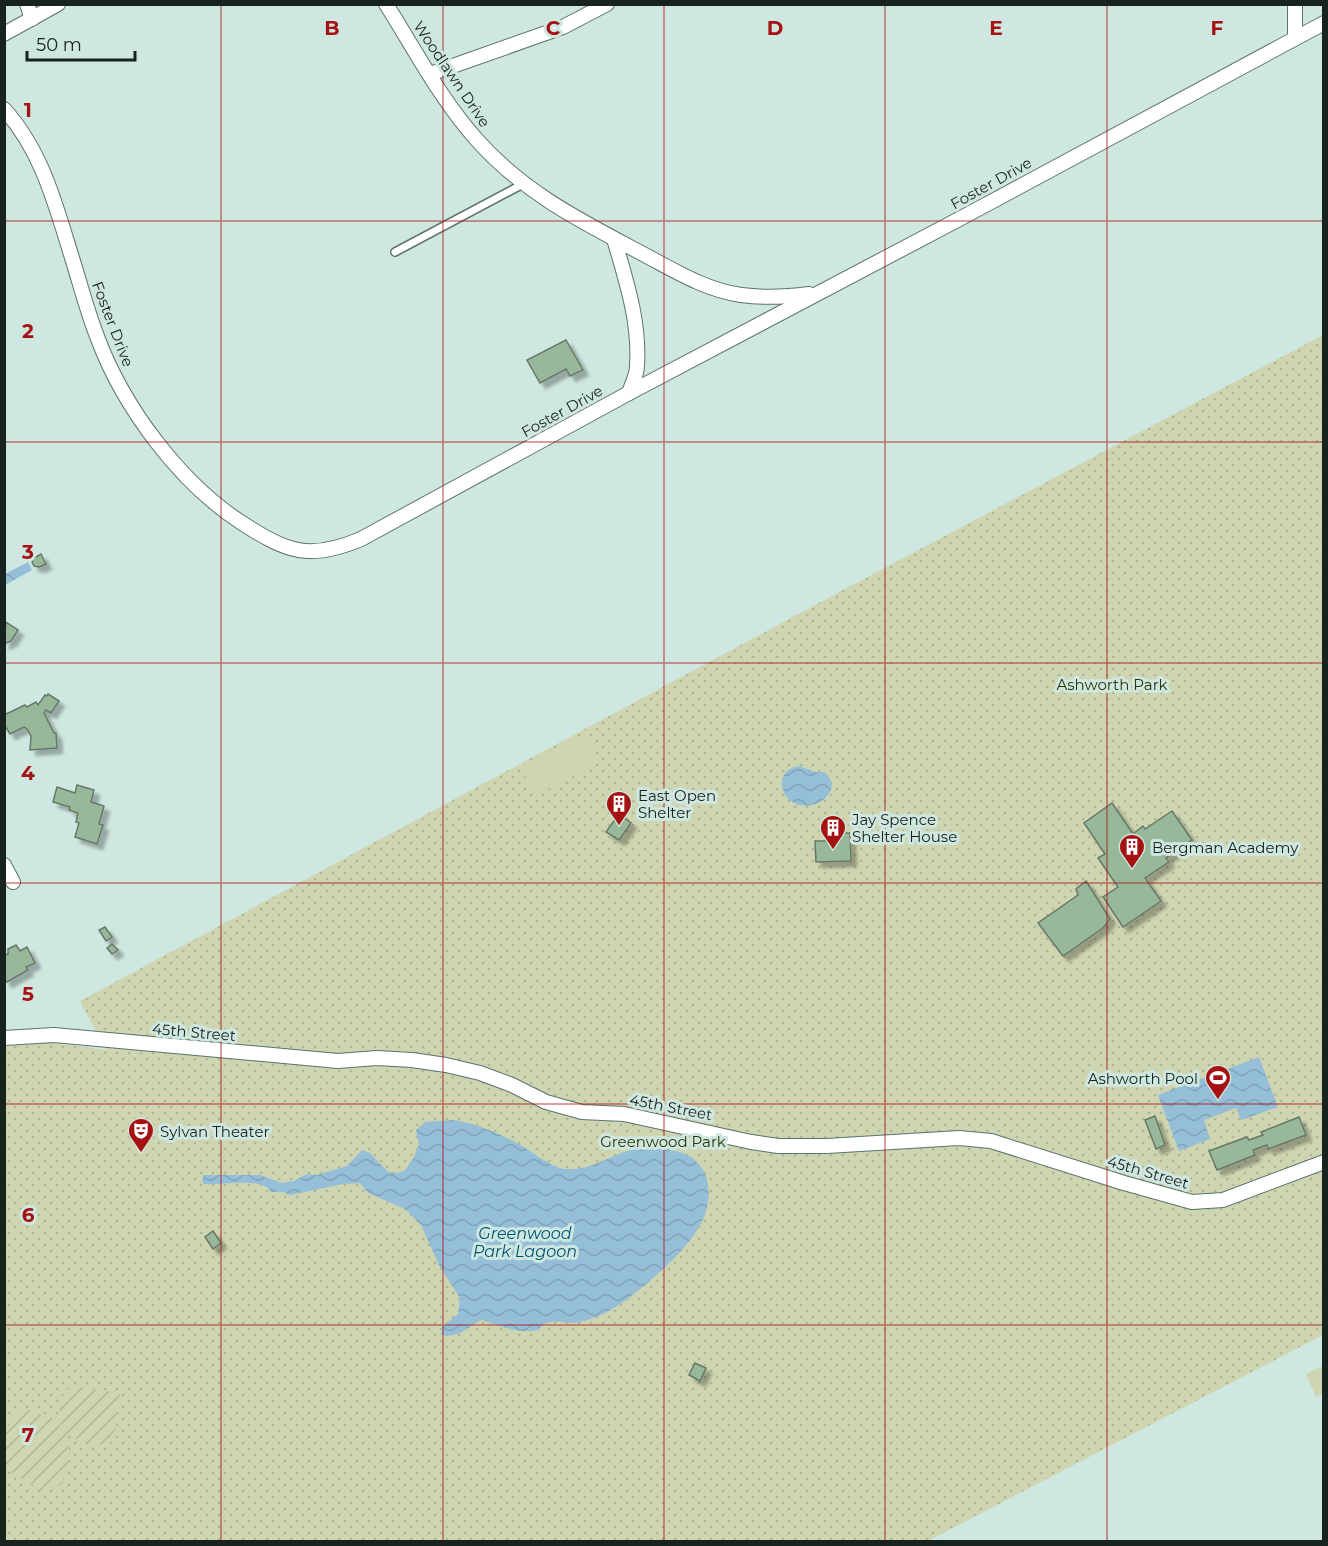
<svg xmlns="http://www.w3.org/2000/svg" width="1328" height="1546" viewBox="0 0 1328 1546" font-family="Montserrat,sans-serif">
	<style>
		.park { fill: url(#park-dots) }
		.garden { fill: url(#garden-furrows) }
		.pitch { fill: #ced5b0 }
		.water { fill: url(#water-waves) }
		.building { fill: #98b999; stroke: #697769; stroke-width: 1.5; filter: url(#shadow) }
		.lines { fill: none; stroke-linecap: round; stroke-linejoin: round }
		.service-casing { stroke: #5c726c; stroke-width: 10 }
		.minor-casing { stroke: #5c726c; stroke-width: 16 }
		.service { stroke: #fff; stroke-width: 7 }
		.minor { stroke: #fff; stroke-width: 14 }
		.grid { fill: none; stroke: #a61112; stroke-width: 1.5; stroke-opacity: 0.55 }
		.labels { text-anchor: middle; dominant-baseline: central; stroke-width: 6; stroke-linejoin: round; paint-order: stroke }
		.street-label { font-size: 15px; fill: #18221f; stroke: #cee7e0 }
		.park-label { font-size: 15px; fill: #2f3501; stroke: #cee7e0 }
		.poi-label { font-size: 15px; fill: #18221f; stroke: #cee7e0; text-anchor: start }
		.water-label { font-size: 16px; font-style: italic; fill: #005274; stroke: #cee7e0 }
		.grid-label { font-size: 20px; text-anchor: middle; font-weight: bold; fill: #a61112; stroke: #cee7e0; stroke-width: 6; stroke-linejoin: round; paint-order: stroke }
	</style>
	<defs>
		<pattern id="park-dots" width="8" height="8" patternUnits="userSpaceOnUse" patternTransform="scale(1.5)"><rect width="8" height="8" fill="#ced5b0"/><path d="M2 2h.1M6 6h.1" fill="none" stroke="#b0b797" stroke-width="1.8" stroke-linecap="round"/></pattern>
		<pattern id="garden-furrows" width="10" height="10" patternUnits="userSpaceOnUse" patternTransform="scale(1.5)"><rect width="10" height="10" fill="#ced5b0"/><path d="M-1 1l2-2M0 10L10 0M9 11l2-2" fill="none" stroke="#b0b797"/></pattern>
		<pattern id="water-waves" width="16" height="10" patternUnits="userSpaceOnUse" patternTransform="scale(1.5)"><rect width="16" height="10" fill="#95bfd8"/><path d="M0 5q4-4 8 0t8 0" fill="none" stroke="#80a4b9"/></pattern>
		<filter id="shadow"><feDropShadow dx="5.5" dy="5.5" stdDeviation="1.5" flood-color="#0004"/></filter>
	</defs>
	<rect width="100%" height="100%" fill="#cee7e0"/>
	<!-- park -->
	<path class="park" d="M1323,335V1335L928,1541H5L4,1046L50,1042L106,1050L80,1001L830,597Z"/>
	<!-- garden -->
	<path class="garden" d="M84,1387L120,1393L116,1428L109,1445L85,1443L67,1434L70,1457L62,1484L44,1492L9,1471L5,1474V1436L8,1426L23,1408L47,1416L61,1426L59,1405L66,1389Z"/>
	<!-- pitch -->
	<g class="pitch">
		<path d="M585,733L600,762L535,796L520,767Z"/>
		<path d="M1323,1366V1393L1316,1397L1306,1374Z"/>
	</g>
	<!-- water -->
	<g class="water">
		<path d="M28,562L32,570L5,585V574Z"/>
		<path d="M799,766L815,772H824C847,789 813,817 791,801C776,789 780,768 799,766Z"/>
		<path d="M1259,1057L1278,1107L1241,1120L1236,1108L1204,1120L1210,1139L1179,1151L1158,1095Z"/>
		<path d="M454,1120C475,1123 498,1133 517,1143C530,1150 552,1168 565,1169C598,1172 624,1142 657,1148C666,1149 679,1151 687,1155C714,1168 713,1205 699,1227C682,1255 654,1278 629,1298C614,1309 599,1318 580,1322C567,1325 546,1316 539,1330C515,1334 503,1326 481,1320C469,1327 455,1340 441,1334L443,1326L458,1314L460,1298L440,1267L421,1225L405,1209L368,1193L360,1183L343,1184L290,1195L283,1192H271C264,1176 220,1186 204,1184L202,1180L204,1175H260L282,1183L293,1181L307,1174L317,1175L347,1166L362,1150L370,1153L388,1172L398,1173L405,1170L413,1159L419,1145L416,1130L425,1122Z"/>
	</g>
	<!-- building -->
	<g class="building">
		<path d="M566,340L583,370L570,376L566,369L540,383L527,360Z"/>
		<path d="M41,554L46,564L39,567L34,566L32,562L34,558Z"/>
		<path d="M6,622L18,630L11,641L4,644Z"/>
		<path d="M48,694L59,701L51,713L46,710L44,713L54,733H56L57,748L30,750L31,736L27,729L24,727L10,734L4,724V715L25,705L27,707L36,702L38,705L45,695L47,696Z"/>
		<path d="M77,785L94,790L91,802L104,806L99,824L103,825L97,844L75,837L79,823L76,822L78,813L69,810L70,807L53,802L57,787L75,793Z"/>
		<path d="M1112,803L1133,834L1143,826L1145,829L1172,811L1192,840L1166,858L1169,862L1145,878L1161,901L1123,927L1103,897L1118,887L1098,858L1105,854L1084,823Z"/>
		<path d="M619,814L631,823L619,840L606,832Z"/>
		<path d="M835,833H850L851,861L816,862L815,841H835Z"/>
		<path d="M1086,881L1110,919L1103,928L1063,956L1038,923L1078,895L1076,889Z"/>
		<path d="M105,927L112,937L106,941L99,930Z"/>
		<path d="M112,944L118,950L112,954L107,948Z"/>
		<path d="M16,945L20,951L27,947L35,963L26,967L28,970L7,982L4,979V956L8,954V949Z"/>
		<path d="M1155,1116L1165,1145L1156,1149L1145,1120Z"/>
		<path d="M1299,1117L1306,1135L1268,1149L1267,1145L1253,1150L1255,1155L1217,1170L1209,1151L1247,1137L1249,1140L1263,1135L1261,1132Z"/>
		<path d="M213,1231L221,1243L213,1249L205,1237Z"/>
		<path d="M695,1363L706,1368L700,1381L689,1375Z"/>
	</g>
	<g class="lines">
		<defs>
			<path id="service" d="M395,252L523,184"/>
			<g id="minor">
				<path d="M27,4L32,19"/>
				<path d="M386,4C415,50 441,100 477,140C525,194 583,222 645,255C675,271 706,290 741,295C764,298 786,297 809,294"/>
				<path d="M4,34L58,4"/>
				<path d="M1295,38V4"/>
				<path d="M430,74L563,27L607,4"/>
				<path d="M4,109C43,152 56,207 73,261C81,287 88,314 98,339C124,408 180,483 242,523C287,552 309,561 361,539L629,393L963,217L1324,23"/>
				<path d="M614,239C626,280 640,322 637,366C637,375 632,384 629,393"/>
				<path d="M4,865L13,882"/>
				<path d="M4,1038L54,1035L338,1061L377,1058L412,1060L446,1065L480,1073L512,1085L546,1102L582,1112L624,1114L751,1142L778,1146H827L959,1138L991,1141L1124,1183L1192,1202L1223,1200L1324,1162"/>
			</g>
		</defs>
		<!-- service casing -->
		<use href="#service" class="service-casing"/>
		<!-- minor casing -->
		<use href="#minor" class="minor-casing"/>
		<!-- service -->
		<use href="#service" class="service"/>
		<!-- minor -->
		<use href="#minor" class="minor"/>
	</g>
	<!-- grid -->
	<path class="grid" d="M221,4V1542M443,4V1542M664,4V1542M885,4V1542M1107,4V1542M4,221H1324M4,442H1324M4,663H1324M4,883H1324M4,1104H1324M4,1325H1324"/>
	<!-- icons -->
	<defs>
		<symbol id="building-pin" viewBox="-11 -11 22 30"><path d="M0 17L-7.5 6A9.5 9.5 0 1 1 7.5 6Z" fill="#a61112" stroke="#cee7e0"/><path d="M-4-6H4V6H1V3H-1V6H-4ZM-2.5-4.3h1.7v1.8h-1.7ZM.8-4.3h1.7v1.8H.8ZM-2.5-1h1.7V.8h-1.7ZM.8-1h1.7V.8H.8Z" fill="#fff"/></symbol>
		<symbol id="stadium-pin" viewBox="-11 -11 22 30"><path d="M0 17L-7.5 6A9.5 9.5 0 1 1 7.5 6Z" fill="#a61112" stroke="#cee7e0"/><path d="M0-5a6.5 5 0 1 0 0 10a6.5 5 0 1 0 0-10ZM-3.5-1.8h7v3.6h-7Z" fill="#fff"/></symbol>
		<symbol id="theatre-pin" viewBox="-11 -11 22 30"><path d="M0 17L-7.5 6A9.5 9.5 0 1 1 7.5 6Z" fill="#a61112" stroke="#cee7e0"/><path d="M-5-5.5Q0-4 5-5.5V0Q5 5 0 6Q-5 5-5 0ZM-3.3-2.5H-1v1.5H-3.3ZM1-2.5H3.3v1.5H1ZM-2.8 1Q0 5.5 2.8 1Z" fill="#fff"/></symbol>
	</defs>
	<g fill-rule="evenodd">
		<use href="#building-pin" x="604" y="789" width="30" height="40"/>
		<use href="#building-pin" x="818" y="813" width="30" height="40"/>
		<use href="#building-pin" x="1117" y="832" width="30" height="40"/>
		<use href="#stadium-pin" x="1203" y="1063" width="30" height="40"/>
		<use href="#theatre-pin" x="126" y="1116" width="30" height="40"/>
	</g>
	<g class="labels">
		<!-- street labels -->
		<g class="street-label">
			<text transform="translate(452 74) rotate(56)">Woodlawn Drive</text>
			<text transform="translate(991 183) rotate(-29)">Foster Drive</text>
			<text transform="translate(113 324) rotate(69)">Foster Drive</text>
			<text transform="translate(562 411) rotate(-29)">Foster Drive</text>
			<text transform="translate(194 1032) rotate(5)">45th Street</text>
			<text transform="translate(671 1107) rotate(11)">45th Street</text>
			<text transform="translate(1148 1172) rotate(16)">45th Street</text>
		</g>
		<!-- park labels -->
		<g class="park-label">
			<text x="1112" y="684">Ashworth Park</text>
			<text x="663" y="1141">Greenwood Park</text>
		</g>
		<!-- poi labels -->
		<g class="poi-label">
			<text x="638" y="795">East Open<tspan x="638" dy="17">Shelter</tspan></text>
			<text x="852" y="819">Jay Spence<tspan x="852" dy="17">Shelter House</tspan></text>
			<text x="1152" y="847">Bergman Academy</text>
			<text x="1198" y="1078" text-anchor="end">Ashworth Pool</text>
			<text x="160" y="1131">Sylvan Theater</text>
		</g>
		<!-- water labels -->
		<g class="water-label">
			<text x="525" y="1233">Greenwood<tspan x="525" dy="18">Park Lagoon</tspan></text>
		</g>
	</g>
	<g class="grid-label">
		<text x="332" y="35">B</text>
		<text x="553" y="35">C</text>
		<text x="775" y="35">D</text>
		<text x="996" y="35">E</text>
		<text x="1217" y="35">F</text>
		<text x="28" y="117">1</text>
		<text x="28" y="338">2</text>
		<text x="28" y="559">3</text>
		<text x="28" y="780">4</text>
		<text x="28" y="1001">5</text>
		<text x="28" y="1222">6</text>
		<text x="28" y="1442">7</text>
	</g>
	<!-- border -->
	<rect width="1328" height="1546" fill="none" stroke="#18221f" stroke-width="12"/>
	<!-- scale -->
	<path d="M27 51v9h108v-9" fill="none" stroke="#18221f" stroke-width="3"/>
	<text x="36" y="51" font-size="18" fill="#18221f" stroke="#cee7e0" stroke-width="4.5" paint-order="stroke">50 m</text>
</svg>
